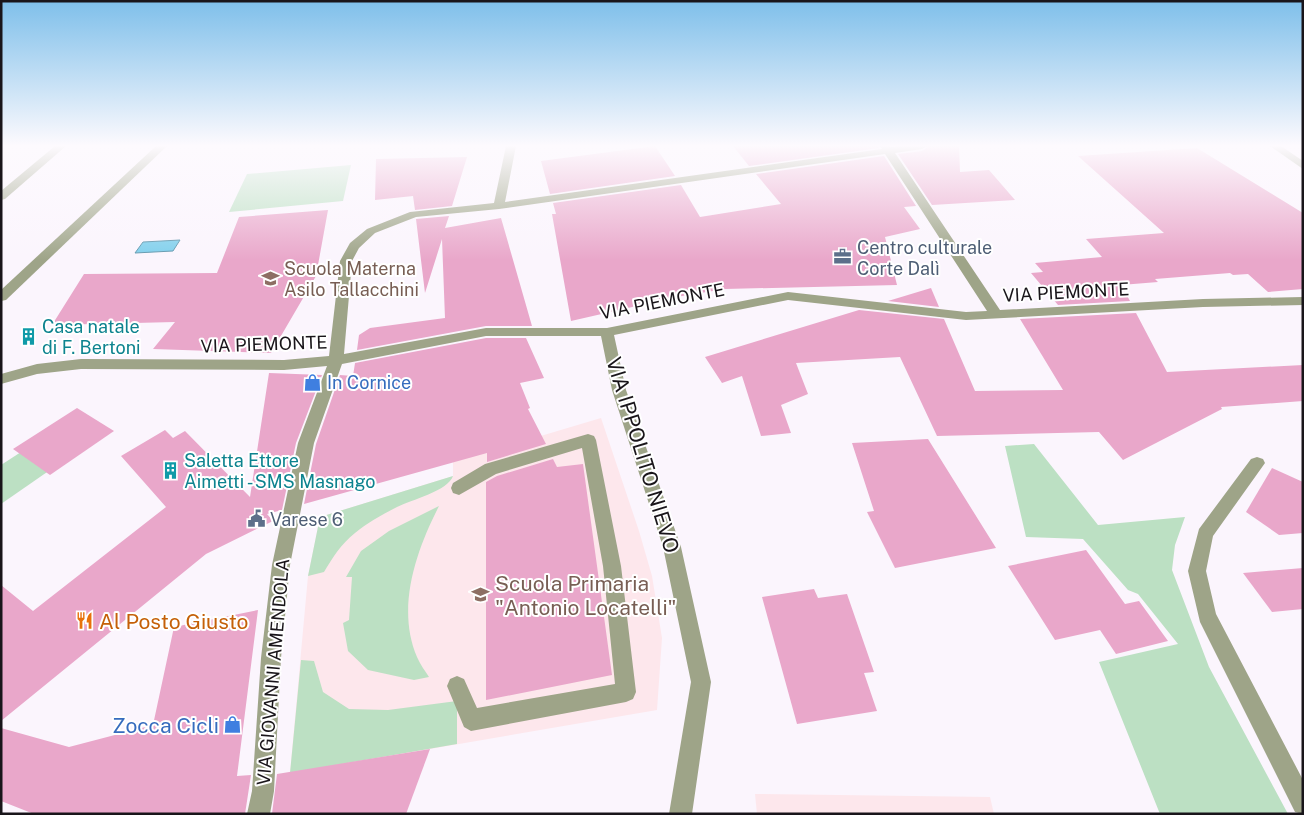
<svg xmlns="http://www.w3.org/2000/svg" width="1304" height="815" viewBox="0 0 1304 815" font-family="'Public Sans',sans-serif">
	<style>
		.education { fill: #fde7ec }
		.green { fill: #bce0c3 }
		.water { fill: #7fcfec; stroke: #6097ad }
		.building { fill: #e9a7ca }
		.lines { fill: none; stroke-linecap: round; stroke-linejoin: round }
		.minor { fill: #9ea488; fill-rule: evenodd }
		.labels { text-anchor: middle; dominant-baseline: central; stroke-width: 4; stroke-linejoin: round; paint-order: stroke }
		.service-label { font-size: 18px; fill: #4e5e75; stroke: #fff; text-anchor: start }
		.education-label { font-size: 18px; fill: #785e54; stroke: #fff; text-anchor: start }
		.street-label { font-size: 18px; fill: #19151a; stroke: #fff }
		.culture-label { font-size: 18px; fill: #0d838f; stroke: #fff; text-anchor: start }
		.shop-label { font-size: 18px; fill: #366cbe; stroke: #fff; text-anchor: start }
		.near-street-label { font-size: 21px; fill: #19151a; stroke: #fff }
		.near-education-label { font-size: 21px; fill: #785e54; stroke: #fff; text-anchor: start }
		.near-food-label { font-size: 21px; fill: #c56008; stroke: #fff; text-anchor: start }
		.near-shop-label { font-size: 21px; fill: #366cbe; stroke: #fff; text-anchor: end }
	</style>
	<rect width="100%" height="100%" fill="#fbf5fd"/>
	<!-- education -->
	<g class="education">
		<path d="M601,418L639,531L652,576L662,638L657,710L290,773L308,576L320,517L453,476V462Z"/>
		<path d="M755,794L990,797L994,814H757Z"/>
	</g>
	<!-- green -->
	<g class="green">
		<path d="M351,165L343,201L229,212L247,174Z"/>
		<path d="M75,417L102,434L1,504V465Z"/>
		<path d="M1034,444L1098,525L1185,517L1175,545L1172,570L1209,667L1288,814H1160L1099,662L1178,644L1138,594L1128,590L1083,539L1026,537L1005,446Z"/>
		<path d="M453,476C448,491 411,500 397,507C383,514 367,523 355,533C341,544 333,557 324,572L308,576L320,517Z"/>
		<path d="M439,506C416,551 396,608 417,657C420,664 425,671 429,677L414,680L368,670L348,651L343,623L349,620L352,577H346L361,551L389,531Z"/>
		<path d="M301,660L314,661L323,692L349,709L388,710L457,701V744L290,773Z"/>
	</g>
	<!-- water -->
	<path class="water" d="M180,240L173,251L135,253L143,242Z"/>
	<!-- building -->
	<g class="building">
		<path d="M655,146L675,176L550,194L541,161Z"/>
		<path d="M733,146H878L879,148L749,166Z"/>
		<path d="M929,146H959L960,172L989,170L1015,200L932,205L898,154L922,151Z"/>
		<path d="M1197,148L1303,213V289L1268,292L1248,274L1233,275L1230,273L1155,279L1158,282L1121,285L1130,301L1058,305L1031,273L1043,272L1035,263L1102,257L1086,239L1164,233L1078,156Z"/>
		<path d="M884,156L916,206L904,207L920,229L885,237L897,285L725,289L676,297L571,321L552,214H556L553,203L681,185L700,217L781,204L756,174Z"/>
		<path d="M467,157L452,206L415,210L413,196L375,200L376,159Z"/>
		<path d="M328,210L316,276L271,353L153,349L175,322L52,325L84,274L217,273L239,217Z"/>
		<path d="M449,216L445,228L501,218L532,326H486L357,350L359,335L370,328L445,318L442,239L425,293L416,219Z"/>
		<path d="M931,288L939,307L888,301Z"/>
		<path d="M859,310L944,319L975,391L1063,390L1020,319L1136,313L1167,372L1303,365V401L1221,407L1222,409L1123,460L1099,432L937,436L900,357L796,363L808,394L781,405L791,433L761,436L742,376L722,383L705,357Z"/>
		<path d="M486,338H526L544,378L520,383L530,408L528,409L546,444L487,462V453L304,504L316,444L340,375L353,376L355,363Z"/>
		<path d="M269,373L322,375L296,443L282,510L267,514L273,521L206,554L1,721V585L33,611L166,507L121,456L165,430L173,438L185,431L250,497Z"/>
		<path d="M77,408L114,431L50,475L13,449Z"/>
		<path d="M928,439L996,548L895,568L867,512L874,511L852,443Z"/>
		<path d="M553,459L557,467L583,464L612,675L486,700V482L497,476Z"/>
		<path d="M1272,468L1303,482V533L1279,535L1246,512Z"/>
		<path d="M1086,550L1125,604L1139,601L1168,641L1116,654L1100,630L1055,640L1008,566Z"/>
		<path d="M1303,568V609L1272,612L1243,573Z"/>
		<path d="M814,589L818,598L847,594L874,672L864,673L877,711L797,724L762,597Z"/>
		<path d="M258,610L237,776L251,775L245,814H34L1,801V728L69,747L153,725L174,627Z"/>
		<path d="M430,749L406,814H272L277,774Z"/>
	</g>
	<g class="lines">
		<!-- minor -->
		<g class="minor">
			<path d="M55,146H66L5,199L1,200V191Z"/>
			<path d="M156,146H167L6,300L1,301V290Z"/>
			<path d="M506,146H516L505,202L882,149L880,146L891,147L927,146L922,149L895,153L1000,310L1203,299L1303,297V305L1203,307L966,320L788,300L614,335L626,390L681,547L711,682L692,814H669L691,682L663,547L612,390L601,336H486L342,364L314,443L290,565L281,658L274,791L270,814H247L252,791L261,658L272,565L298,443L327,366L284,370L81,369L37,374L1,384V374L37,364L81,359L284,360L329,356L340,261L350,243L367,229L410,212L494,203ZM885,154L987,311L966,312L788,292L607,328H486L344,354L352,261L359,248L375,233L416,217L499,209Z"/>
			<path d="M1270,146H1281L1303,161V169Z"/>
			<path d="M588,434L594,436L596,440L621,566L636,692L633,699L626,702L471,731L464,727L447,686L450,679L457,676L464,679L477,708L615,684L603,566L582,448L496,474L459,495L453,493L451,488L453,483L485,464Z"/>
			<path d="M1257,457L1263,459L1265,463L1213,536L1206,571L1216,614L1303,780V814L1295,812L1200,622L1188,571L1199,529L1251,459Z"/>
		</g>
	</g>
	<!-- sky -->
	<linearGradient id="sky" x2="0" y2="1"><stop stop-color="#7ebfea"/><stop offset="0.56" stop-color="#fdfafe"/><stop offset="1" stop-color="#fdfafe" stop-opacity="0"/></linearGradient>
	<rect width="1304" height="260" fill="url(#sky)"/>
	<!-- icons -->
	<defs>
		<symbol id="office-bare" viewBox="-9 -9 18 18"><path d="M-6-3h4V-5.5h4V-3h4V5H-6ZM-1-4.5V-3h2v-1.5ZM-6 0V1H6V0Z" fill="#5c6f8a" stroke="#fff" stroke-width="2.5" paint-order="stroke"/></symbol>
		<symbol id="school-bare" viewBox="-9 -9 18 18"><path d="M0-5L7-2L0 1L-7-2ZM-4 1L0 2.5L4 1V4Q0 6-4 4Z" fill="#8d6e63" stroke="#fff" stroke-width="2.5" paint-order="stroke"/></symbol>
		<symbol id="building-bare" viewBox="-9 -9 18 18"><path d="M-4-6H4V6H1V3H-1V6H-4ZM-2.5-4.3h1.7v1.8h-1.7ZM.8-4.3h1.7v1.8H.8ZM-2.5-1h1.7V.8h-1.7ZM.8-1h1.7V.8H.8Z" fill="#0f9aa8" stroke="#fff" stroke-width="2.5" paint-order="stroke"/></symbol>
		<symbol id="shop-bare" viewBox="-9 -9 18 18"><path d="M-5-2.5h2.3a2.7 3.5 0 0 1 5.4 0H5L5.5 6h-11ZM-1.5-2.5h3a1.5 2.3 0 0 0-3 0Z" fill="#3f7fe0" stroke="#fff" stroke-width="2.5" paint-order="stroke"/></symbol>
		<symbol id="civic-bare" viewBox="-9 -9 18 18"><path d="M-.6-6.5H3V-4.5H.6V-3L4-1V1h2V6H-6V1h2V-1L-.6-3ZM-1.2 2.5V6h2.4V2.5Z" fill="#5c6f8a" stroke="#fff" stroke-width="2.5" paint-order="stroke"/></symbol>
		<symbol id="restaurant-bare" viewBox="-9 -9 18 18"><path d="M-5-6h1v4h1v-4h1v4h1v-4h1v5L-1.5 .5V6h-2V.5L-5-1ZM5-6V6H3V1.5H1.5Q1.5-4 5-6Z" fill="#e8710a" stroke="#fff" stroke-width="2.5" paint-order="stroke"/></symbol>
	</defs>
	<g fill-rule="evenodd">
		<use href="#office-bare" x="830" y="244" width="25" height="25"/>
		<use href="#school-bare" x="258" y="266" width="25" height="25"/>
		<use href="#building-bare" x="16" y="324" width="25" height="25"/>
		<use href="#shop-bare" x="300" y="370" width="25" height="25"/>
		<use href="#building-bare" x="158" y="458" width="25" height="25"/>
		<use href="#civic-bare" x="244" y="506" width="25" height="25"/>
		<use href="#school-bare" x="468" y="582" width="25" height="25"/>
		<use href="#restaurant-bare" x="72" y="608" width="25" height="25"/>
		<use href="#shop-bare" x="220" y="712" width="25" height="25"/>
	</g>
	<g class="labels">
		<!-- service labels -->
		<g class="service-label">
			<text x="857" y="247">Centro culturale<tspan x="857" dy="21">Corte Dalì</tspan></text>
			<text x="270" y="519">Varese 6</text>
		</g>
		<!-- education labels -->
		<g class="education-label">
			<text x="284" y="268">Scuola Materna<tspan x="284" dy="21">Asilo Tallacchini</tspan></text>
		</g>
		<!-- street labels -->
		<g class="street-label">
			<text transform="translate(1066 292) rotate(-3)">VIA PIEMONTE</text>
			<text transform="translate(662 301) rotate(-11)">VIA PIEMONTE</text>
			<text transform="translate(264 344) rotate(-2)">VIA PIEMONTE</text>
			<text transform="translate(273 672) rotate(-85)">VIA GIOVANNI AMENDOLA</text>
		</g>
		<!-- culture labels -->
		<g class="culture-label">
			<text x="42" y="326">Casa natale<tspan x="42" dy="21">di F. Bertoni</tspan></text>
			<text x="184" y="460">Saletta Ettore<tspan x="184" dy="21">Aimetti - SMS Masnago</tspan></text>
		</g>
		<!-- shop labels -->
		<g class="shop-label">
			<text x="327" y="382">In Cornice</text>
		</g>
		<!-- near-street labels -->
		<g class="near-street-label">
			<text transform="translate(643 455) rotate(73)">VIA IPPOLITO NIEVO</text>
		</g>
		<!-- near-education labels -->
		<g class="near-education-label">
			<text x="495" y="583">Scuola Primaria<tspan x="495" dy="24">"Antonio Locatelli"</tspan></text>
		</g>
		<!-- near-food labels -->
		<g class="near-food-label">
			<text x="99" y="621">Al Posto Giusto</text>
		</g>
		<!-- near-shop labels -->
		<g class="near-shop-label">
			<text x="219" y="725">Zocca Cicli</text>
		</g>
	</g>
	<!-- border -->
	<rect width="1304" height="815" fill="none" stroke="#19151a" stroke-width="5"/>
</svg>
